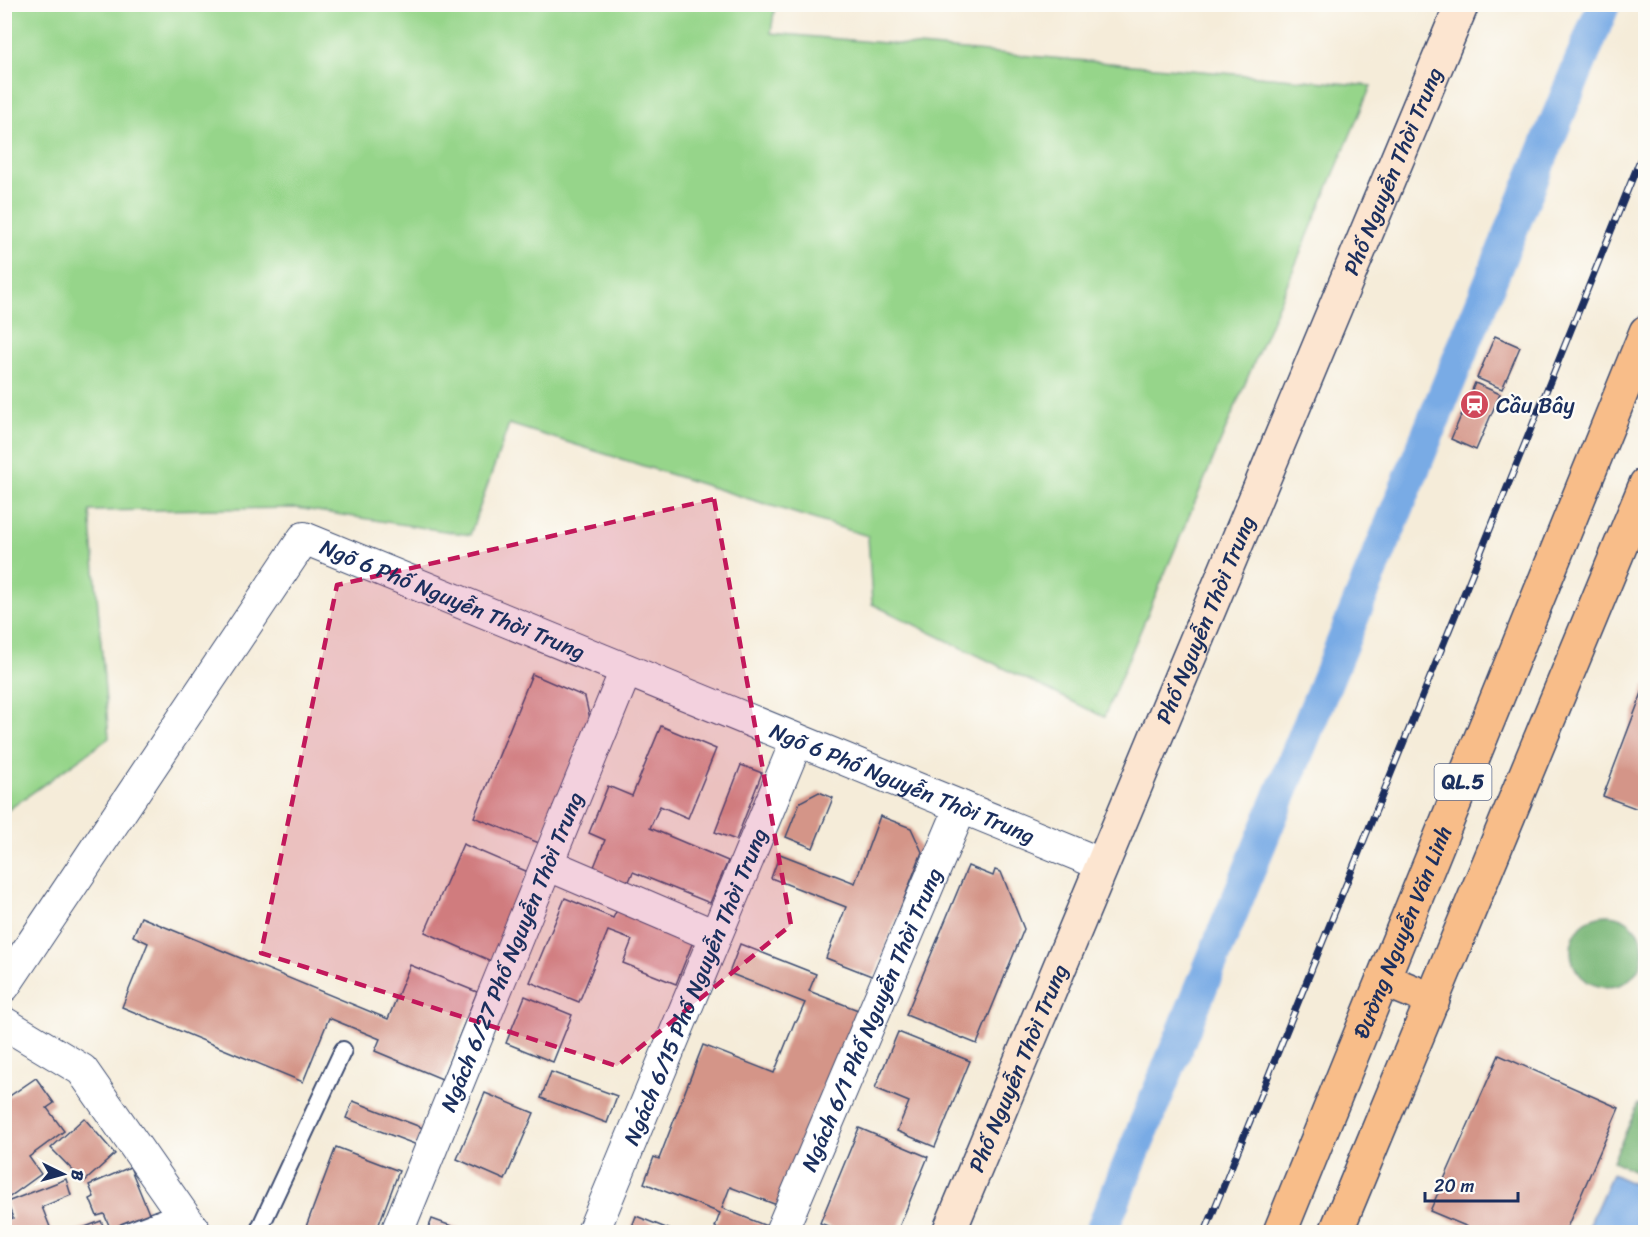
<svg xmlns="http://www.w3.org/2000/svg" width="1650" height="1237" viewBox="0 0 1650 1237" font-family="Sriracha,sans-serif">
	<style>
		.green { fill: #96d58a; stroke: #588274; stroke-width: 1.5 }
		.forest { fill: #78b676; stroke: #4a726a; stroke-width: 1.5 }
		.water { fill: #79abe5; stroke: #4a6da2; stroke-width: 1.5 }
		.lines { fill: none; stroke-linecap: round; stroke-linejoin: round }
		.canal { stroke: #79abe5; stroke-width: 33 }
		.building { fill: #d49588 }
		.lane-casing { stroke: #3c4b70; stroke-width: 20 }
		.street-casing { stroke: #3c4b70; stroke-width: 34 }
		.secondary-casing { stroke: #3c4b70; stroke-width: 36 }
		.highway-casing { stroke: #3c4b70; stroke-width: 36 }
		.lane { stroke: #fff; stroke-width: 16 }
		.street { stroke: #fff; stroke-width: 32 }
		.secondary { stroke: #fce5d0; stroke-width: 33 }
		.highway { stroke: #f8bd89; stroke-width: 33 }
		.rail-casing { stroke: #1b2f5e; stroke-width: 7 }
		.rail { stroke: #fdfcf7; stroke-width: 4.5; stroke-dasharray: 14; stroke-linecap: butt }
		.marked { fill: #c2185b; fill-opacity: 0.2; stroke: #c2185b; stroke-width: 4.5; stroke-dasharray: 12 8; stroke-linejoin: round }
		.labels { text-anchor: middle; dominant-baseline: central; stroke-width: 4.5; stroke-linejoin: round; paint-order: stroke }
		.shield { fill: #fdfcf7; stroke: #5f6c8c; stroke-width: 1.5 }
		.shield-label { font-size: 21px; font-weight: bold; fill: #1b2f5e }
		.street-label { font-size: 22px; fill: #1b2f5e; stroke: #fdfcf7 }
		.poi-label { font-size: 22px; fill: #1b2f5e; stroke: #fdfcf7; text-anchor: start }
	</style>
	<rect width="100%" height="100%" fill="#fdfcf7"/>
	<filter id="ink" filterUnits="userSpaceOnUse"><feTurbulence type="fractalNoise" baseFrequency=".0167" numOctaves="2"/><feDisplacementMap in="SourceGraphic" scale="12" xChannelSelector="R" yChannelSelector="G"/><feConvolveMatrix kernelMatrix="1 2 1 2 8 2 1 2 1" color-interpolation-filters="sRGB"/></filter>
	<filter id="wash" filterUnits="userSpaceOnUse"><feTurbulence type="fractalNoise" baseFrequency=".008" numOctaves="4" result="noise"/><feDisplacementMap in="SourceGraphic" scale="24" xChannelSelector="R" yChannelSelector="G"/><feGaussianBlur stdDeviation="1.35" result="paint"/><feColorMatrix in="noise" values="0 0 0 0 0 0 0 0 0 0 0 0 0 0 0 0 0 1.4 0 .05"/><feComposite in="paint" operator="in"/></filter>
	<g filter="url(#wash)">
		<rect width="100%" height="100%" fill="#f5ecd9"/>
		<!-- green -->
		<path class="green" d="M5,4L775,5L771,33L1371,86L1104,717L872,604L868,536L509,424L470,535L297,508L90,511L109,738L5,812Z"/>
		<!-- forest -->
		<g class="forest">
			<circle cx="1607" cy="951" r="36"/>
			<path d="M1638,1104L1645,1108V1176L1613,1161Z"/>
		</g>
		<!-- water -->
		<path class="water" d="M1612,1174L1645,1189V1232H1586Z"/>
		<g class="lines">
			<!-- canal -->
			<path class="canal" d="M1101,1232L1604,4"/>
		</g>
		<g id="blocks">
			<!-- building -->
			<g class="building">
				<path d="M1495,336L1520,347L1502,389L1477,378Z"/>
				<path d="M1475,383L1500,394L1476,450L1451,439Z"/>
				<path d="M532,674L585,697L590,719L539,843L474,817Z"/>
				<path d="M1645,685H1646V812L1603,796Z"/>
				<path d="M661,726L716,749L688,818L660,806L650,828L728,861L710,903L633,872L624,893L589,879L605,840L589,833L608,786L632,796Z"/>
				<path d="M741,765L762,773L736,840L715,832Z"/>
				<path d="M819,792L833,798L813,848L786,837L800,802Z"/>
				<path d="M880,816L911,828L922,852L874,977L826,958L846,907L771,878L780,854L855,883Z"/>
				<path d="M463,844L528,872L491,961L425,932Z"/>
				<path d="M968,866L993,876L995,870L1001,872L1024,929L977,1044L906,1015Z"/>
				<path d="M565,898L613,918L618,908L694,939L676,984L623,963L632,940L608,931L579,1002L530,982Z"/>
				<path d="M141,917L388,1019L410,965L477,992L442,1079L375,1051L380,1039L329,1018L303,1082L122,1007L148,943L133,936Z"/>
				<path d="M740,944L816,974L809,991L858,1010L782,1207L730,1187L722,1208L769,1227L766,1232H730L715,1227L720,1213L644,1183L654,1157L659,1159L703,1045L774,1073L795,1021H797L805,1003L729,973Z"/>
				<path d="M525,996L572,1015L553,1062L506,1043Z"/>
				<path d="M898,1032L970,1061L935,1147L897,1131L909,1102L875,1088Z"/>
				<path d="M1499,1055L1619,1108L1565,1232H1480L1430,1211Z"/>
				<path d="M551,1072L617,1096L607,1123L541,1098Z"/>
				<path d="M36,1078L54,1103L47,1108L64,1131L29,1157L41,1174L4,1201V1100Z"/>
				<path d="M485,1093L534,1113L505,1180L457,1159Z"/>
				<path d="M353,1101L423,1128L417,1145L346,1118Z"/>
				<path d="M84,1118L115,1154L84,1182L51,1148Z"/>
				<path d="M859,1128L928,1157L897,1232H843L820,1223Z"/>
				<path d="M336,1147L399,1171L376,1232H304Z"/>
				<path d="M130,1167L150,1216L112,1232L104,1214L97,1216L90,1199L94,1197L89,1185Z"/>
				<path d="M66,1179L71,1195L42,1207L52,1232H4V1226L8,1225L6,1221L13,1218L7,1202Z"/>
				<path d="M636,1216L676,1232H630Z"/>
				<path d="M432,1219L468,1232H427Z"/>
				<path d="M101,1221L106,1232H72Z"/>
				<path d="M170,1221L175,1232H139Z"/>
			</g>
		</g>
	</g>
	<g filter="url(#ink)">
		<use href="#blocks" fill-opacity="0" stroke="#3c4b70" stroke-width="1.5"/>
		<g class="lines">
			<defs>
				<g id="lane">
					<path d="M125,1232L180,1211"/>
					<path d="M258,1232L343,1050"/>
				</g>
				<g id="street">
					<path d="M547,864L715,936"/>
					<path id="s1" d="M4,986L304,538L1101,864"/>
					<path d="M4,1023L82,1070L195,1232"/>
					<path id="s2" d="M397,1232L626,670"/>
					<path id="s3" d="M593,1232L797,740"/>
					<path id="s4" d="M781,1232L961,807"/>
				</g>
				<g id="secondary">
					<path id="s5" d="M949,1232L1462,4"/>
				</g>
				<g id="highway">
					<path d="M1384,980L1433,1000"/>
					<path id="s6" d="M1280,1232L1646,332"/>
					<path d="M1336,1232L1646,484"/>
				</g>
			</defs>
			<!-- lane casing -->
			<use href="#lane" class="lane-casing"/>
			<!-- street casing -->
			<use href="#street" class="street-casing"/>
			<!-- secondary casing -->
			<use href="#secondary" class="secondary-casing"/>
			<!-- highway casing -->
			<use href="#highway" class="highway-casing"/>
			<!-- lane -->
			<use href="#lane" class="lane"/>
			<!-- street -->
			<use href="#street" class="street"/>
			<!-- secondary -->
			<use href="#secondary" class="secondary"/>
			<!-- highway -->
			<use href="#highway" class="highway"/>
			<defs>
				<path id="rail" d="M1205,1232L1646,145"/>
			</defs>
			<!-- rail casing -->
			<use href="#rail" class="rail-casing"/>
			<!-- rail -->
			<use href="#rail" class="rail"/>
		</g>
	</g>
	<!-- marked area -->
	<path class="marked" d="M714,499L791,925L617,1066L261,953L337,585Z"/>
	<!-- icons -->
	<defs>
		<symbol id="station-disc" viewBox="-11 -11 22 22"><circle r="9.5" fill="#d1495b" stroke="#fdfcf7"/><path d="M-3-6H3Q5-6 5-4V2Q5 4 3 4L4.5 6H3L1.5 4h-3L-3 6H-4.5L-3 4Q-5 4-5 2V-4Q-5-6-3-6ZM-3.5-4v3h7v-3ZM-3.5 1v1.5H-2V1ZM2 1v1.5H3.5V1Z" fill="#fff"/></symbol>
	</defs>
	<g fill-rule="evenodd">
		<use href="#station-disc" x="1458" y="388" width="33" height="33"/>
	</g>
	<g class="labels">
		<!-- shield labels -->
		<rect class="shield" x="1434.5" y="764" width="57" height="36" rx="4.5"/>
		<g class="shield-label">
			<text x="1463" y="782">QL.5</text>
		</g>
		<!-- street labels -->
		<g class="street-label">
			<text stroke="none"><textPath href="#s5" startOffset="1150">Phố Nguyễn Thời Trung</textPath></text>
			<text stroke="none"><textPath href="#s1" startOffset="700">Ngõ 6 Phố Nguyễn Thời Trung</textPath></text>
			<text stroke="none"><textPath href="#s5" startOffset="664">Phố Nguyễn Thời Trung</textPath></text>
			<text stroke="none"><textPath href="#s1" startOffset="1186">Ngõ 6 Phố Nguyễn Thời Trung</textPath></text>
			<text stroke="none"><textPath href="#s6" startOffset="324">Đường Nguyễn Văn Linh</textPath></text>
			<text stroke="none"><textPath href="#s2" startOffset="303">Ngách 6/27 Phố Nguyễn Thời Trung</textPath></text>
			<text stroke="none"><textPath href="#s3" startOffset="266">Ngách 6/15 Phố Nguyễn Thời Trung</textPath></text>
			<text stroke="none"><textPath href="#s4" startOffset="231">Ngách 6/1 Phố Nguyễn Thời Trung</textPath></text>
			<text stroke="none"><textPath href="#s5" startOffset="178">Phố Nguyễn Thời Trung</textPath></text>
		</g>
		<!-- poi labels -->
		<g class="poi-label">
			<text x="1496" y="405">Cầu Bây</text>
		</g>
	</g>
	<!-- margin -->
	<rect width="1650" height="1237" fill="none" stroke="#fdfcf7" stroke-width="24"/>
	<!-- north arrow -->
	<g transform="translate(63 1174) rotate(95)" stroke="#fdfcf7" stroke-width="4.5" paint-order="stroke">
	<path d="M0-4.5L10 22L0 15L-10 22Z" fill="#1b2f5e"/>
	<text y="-9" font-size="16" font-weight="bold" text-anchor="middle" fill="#1b2f5e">B</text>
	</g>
	<!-- scale -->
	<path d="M1425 1192v9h93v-9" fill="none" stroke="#1b2f5e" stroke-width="3"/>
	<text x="1434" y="1192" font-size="18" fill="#1b2f5e" stroke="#fdfcf7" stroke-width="4.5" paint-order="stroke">20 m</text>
</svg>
